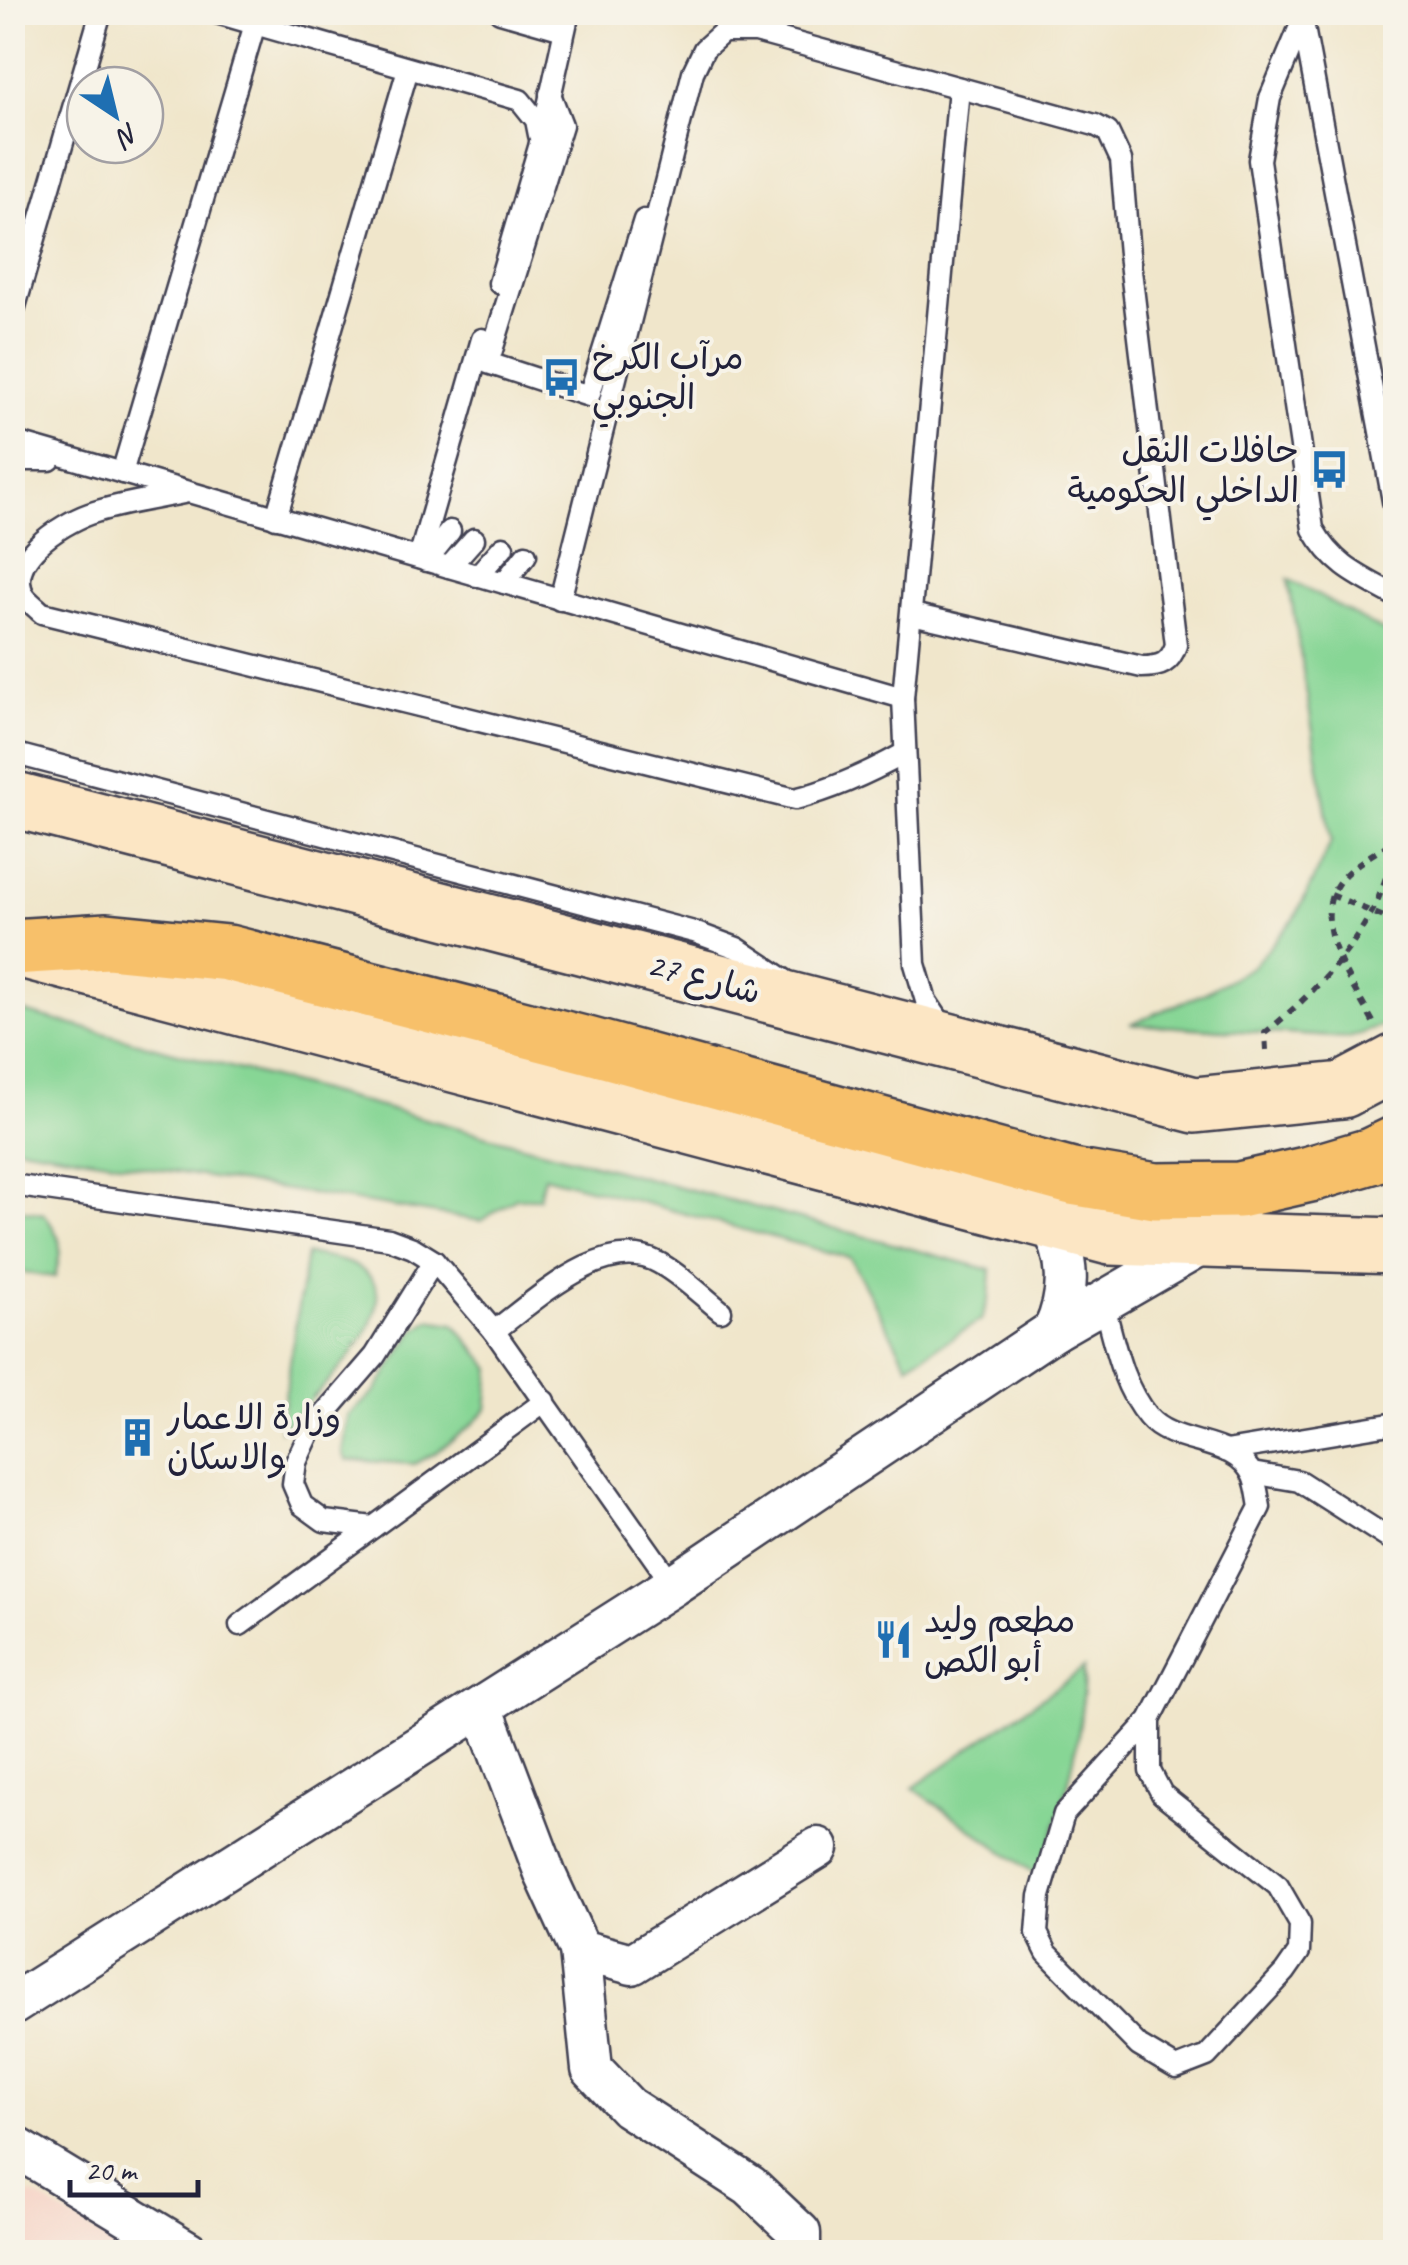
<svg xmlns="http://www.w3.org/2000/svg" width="1408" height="2265" viewBox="0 0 1408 2265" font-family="Caveat,'Playpen Sans Arabic',sans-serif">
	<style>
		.built { fill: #f6d2c5 }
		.green { fill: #87d695; stroke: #547c68; stroke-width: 2.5 }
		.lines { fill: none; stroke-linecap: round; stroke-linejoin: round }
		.service-casing { stroke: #413f51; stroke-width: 25 }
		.minor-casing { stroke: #413f51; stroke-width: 45 }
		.secondary-casing { stroke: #413f51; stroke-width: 60 }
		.primary-casing { stroke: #413f51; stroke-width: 60 }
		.path { stroke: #413f51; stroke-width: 6; stroke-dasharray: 8 8; stroke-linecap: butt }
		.service { stroke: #fff; stroke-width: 20 }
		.minor { stroke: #fff; stroke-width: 40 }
		.secondary { stroke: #fce6c4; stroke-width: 55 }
		.primary { stroke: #f7c06b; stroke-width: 55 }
		.labels { text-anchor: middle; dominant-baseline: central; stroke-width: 8; stroke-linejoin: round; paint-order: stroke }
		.poi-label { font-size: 35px; fill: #22223b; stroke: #f7f3e8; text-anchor: start }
		.street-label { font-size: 35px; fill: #22223b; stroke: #f7f3e8 }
	</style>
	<rect width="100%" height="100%" fill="#f7f3e8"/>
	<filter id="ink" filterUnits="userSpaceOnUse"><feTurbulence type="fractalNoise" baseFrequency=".01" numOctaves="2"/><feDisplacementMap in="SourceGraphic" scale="20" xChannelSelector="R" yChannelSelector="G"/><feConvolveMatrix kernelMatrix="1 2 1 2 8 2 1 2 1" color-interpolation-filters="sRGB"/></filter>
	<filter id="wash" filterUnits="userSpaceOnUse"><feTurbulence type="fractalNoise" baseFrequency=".0048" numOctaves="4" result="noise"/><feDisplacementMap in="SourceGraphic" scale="40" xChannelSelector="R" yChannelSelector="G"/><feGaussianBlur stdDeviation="2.25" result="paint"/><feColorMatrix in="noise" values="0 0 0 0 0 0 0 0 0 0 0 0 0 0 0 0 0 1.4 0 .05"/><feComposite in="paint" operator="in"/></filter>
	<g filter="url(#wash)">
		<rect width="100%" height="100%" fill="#f0e6cb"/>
		<!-- built -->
		<path class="built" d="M33,2194L126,2252H13V2195Z"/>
		<!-- green -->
		<g class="green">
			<path d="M1288,579L1395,638V1021L1349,1038L1130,1024L1205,993L1253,966L1295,918L1331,842Z"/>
			<path d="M13,1009L991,1270L989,1298L981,1320L908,1365L850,1258L544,1176L539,1198H516L481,1221L13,1146Z"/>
			<path d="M13,1208L44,1214C64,1241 62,1245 55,1277L13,1271Z"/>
			<path d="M306,1254C326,1258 350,1259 366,1273C412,1313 306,1402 280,1430Z"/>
			<path d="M430,1320L454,1324L491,1368L487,1409L472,1425L435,1453L414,1464L347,1460L343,1453L348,1416L375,1392L414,1331Z"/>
			<path d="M1084,1668C1083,1741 1065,1809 1037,1875L913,1788Z"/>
		</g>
	</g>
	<g filter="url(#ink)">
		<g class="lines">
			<defs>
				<g id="service">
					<path d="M213,12L520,100L536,120L539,135"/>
					<path d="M500,12L563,30"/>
					<path d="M1306,12L1270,98L1259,160L1313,529C1334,566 1359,576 1396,596"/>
					<path d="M1303,22L1396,517"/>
					<path d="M550,94L562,125L488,363L589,396L644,220"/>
					<path d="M499,283L539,147L569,12"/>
					<path d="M12,317L101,12"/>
					<path d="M12,441L903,698"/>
					<path d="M12,460H50"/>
					<path d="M122,473L255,24"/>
					<path d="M188,492C156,499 120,503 89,514C61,524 2,561 25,597C29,602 37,608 42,613L795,799C835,789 869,773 905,753"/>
					<path d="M276,518L408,69"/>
					<path d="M419,558L482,339"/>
					<path d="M426,561L450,531"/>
					<path d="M449,567L474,539"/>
					<path d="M477,576L503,547"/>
					<path d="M504,583L526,555"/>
					<path d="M560,600L693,72L704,49L723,32H756L1095,125L1108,132L1121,160L1129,254L1176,645C1170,663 1161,667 1142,667L912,614"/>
					<path d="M12,753L694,932L737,948L785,980"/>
					<path d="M946,1031L926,1001L915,964L903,698L959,88"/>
					<path d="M12,1185L389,1239L413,1248L434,1261L494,1331L673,1585"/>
					<path d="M1103,1302C1114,1341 1121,1385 1148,1417C1174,1448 1235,1436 1253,1476C1257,1485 1258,1497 1260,1507L1150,1720L1064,1814L1040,1896L1037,1933L1047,1953L1139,2046L1176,2068L1207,2056L1285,1972L1299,1952L1300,1924L1278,1886L1162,1794L1150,1771V1720"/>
					<path d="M494,1331C535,1301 605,1233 659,1263C681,1275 701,1295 721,1311"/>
					<path d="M1226,1451L1396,1423"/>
					<path d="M1252,1473L1299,1481L1396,1543"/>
					<path d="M373,1527L324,1521L302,1505L293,1484L296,1462L311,1430L375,1356L434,1261"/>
					<path d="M240,1625L545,1401"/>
				</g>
				<g id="minor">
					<path d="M1049,1221C1070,1258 1071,1292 1054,1330"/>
					<path d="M482,1707L546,1876L580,1950L632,1964L818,1848"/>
					<path d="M580,1950L592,2069L628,2107L750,2186L800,2233V2252"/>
					<path d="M12,2005L673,1585L1054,1330L1210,1240"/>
					<path d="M12,2145L189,2252"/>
				</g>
				<g id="secondary">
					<path d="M12,799L1195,1105L1343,1090L1396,1062"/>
					<path d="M25,951L1110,1237L1396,1246"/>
				</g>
				<path id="primary" d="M12,947L107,941L228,953L587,1045L1072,1177L1156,1191L1239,1190L1310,1174L1371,1156L1396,1144"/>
			</defs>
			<!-- service casing -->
			<use href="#service" class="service-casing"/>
			<!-- minor casing -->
			<use href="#minor" class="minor-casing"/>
			<!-- secondary casing -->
			<use href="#secondary" class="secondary-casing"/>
			<!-- primary casing -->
			<use href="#primary" class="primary-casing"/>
			<!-- path -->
			<g class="path">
				<path d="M1331,895L1396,922"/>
				<path d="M1373,1022C1350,980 1301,913 1349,871C1363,859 1380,850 1396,840"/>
				<path d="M1266,1050L1265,1033C1306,1000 1344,962 1370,915C1382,895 1388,869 1396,847"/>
			</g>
			<!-- service -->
			<use href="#service" class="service"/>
			<!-- minor -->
			<use href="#minor" class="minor"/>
			<!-- secondary -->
			<use href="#secondary" class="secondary"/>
			<!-- primary -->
			<use href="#primary" class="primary"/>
		</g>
	</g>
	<!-- icons -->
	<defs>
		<symbol id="bus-bare" viewBox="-9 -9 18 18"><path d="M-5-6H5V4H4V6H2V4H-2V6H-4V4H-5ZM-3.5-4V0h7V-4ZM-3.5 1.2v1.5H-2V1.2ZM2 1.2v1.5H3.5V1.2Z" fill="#1f6fb2" stroke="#f7f3e8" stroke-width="2.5" paint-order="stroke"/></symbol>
		<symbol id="building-bare" viewBox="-9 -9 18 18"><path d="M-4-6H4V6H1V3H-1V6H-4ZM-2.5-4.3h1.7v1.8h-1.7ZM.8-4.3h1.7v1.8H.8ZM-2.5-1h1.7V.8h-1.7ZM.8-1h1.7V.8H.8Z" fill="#1f6fb2" stroke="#f7f3e8" stroke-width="2.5" paint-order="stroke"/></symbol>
		<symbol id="restaurant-bare" viewBox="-9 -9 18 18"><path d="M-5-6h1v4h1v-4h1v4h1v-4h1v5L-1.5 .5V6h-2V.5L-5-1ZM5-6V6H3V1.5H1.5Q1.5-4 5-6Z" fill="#1f6fb2" stroke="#f7f3e8" stroke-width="2.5" paint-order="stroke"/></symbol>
	</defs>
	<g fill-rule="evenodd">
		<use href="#bus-bare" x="534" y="350" width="55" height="55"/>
		<use href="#bus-bare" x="1302" y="442" width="55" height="55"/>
		<use href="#building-bare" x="110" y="1410" width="55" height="55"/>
		<use href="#restaurant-bare" x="866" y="1612" width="55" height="55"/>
	</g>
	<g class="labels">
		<!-- poi labels -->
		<g class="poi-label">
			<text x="592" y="357">مرآب الكرخ<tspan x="592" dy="40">الجنوبي</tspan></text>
			<text x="1299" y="450" text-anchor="end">حافلات النقل<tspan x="1299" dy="40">الداخلي الحكومية</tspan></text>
			<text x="167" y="1417">وزارة الاعمار<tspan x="167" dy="40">والاسكان</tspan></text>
			<text x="924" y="1620">مطعم وليد<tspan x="924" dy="40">أبو الكص</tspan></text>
		</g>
		<!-- street labels -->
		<g class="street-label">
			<text transform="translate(704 978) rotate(15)">شارع 27</text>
		</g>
	</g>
	<!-- margin -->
	<rect width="1408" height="2265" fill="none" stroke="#f7f3e8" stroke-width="50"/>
	<!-- north arrow -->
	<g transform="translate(115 115) rotate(145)"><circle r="48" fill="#f7f3e8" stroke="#a29fa3" stroke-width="2.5"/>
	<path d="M0-8L18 38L0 25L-18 38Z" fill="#1f6fb2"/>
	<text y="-15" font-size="28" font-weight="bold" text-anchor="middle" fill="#22223b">N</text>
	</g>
	<!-- scale -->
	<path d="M70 2180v15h128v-15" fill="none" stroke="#22223b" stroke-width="5"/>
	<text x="85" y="2180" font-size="30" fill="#22223b" stroke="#f7f3e8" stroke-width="8" paint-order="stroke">20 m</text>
</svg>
